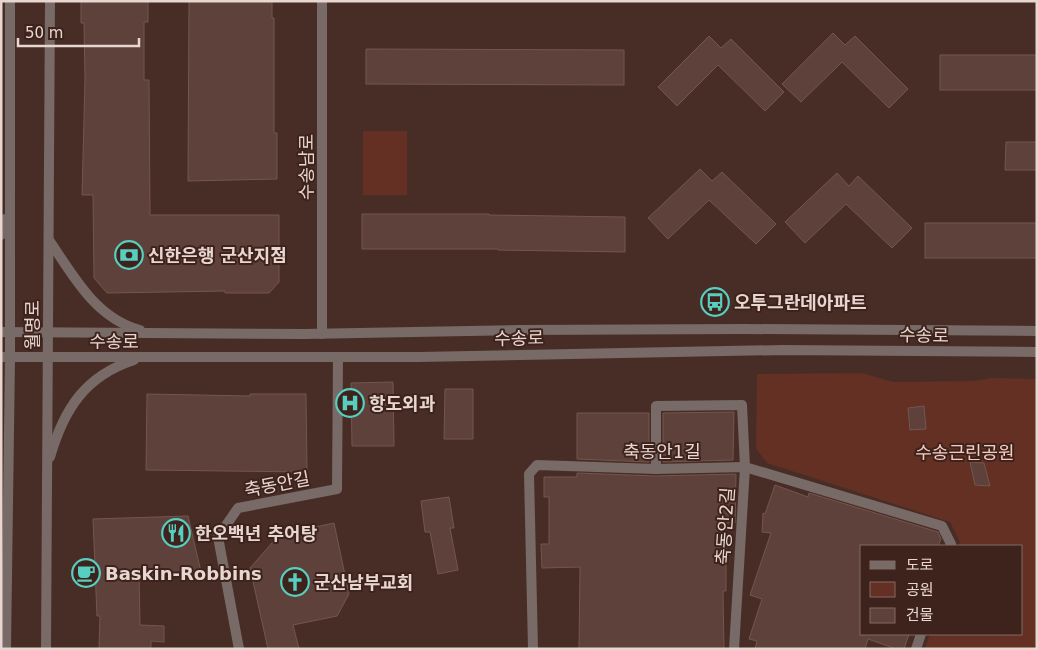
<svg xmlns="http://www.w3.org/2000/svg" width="1038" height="650" viewBox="0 0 1038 650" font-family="'DejaVu Sans','Noto Sans KR',sans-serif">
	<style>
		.green { fill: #633023 }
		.building { fill: #5e413a; stroke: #74564e }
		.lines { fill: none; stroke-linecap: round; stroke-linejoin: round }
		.minor { stroke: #786a66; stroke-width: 10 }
		.tertiary { stroke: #786a66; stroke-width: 10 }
		.labels { text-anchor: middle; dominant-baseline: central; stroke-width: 4; stroke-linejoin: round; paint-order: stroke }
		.street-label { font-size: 18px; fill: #e8d6d1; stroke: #3d231c }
		.poi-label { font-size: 18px; font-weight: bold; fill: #e8d6d1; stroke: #3d231c; text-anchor: start }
		.park-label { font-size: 18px; fill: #f6cbc0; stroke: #3d231c }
	</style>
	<rect width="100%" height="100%" fill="#482d26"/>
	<!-- green -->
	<g class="green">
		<rect x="363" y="131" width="44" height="64"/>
		<path d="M862,373L893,382L975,381L991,378L1037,379V649H925L930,634H1022V546H959L960,542L950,522L767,463L756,448L757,374Z"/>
	</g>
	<!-- building -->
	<g class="building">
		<path d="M81,1H148V22H144V80H149L150,215H279V282L269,293H225V291L107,293L94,278L93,195H82L85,80L84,23H81Z"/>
		<path d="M189,1H272V18H274V133H277V179L188,181Z"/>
		<path d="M833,33L845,45L855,36L908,89L889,108L842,62L801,102L782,84Z"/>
		<path d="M709,36L721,48L731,39L784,92L765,111L718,65L677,106L658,87Z"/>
		<path d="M366,49L624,50V85L366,84Z"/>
		<rect x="940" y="55" width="97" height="35"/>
		<path d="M1006,142H1037V170H1005Z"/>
		<path d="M700,169L712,181L722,172L776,224L756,244L709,200L668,239L648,218Z"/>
		<path d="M837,173L849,186L858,176L912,228L892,248L846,204L805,243L785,222Z"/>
		<path d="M362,214H489V215L625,217V252L498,250V249H362Z"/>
		<rect x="925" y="223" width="112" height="35"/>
		<path d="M393,382L394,446H352L351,383Z"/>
		<path d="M445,389H473V439H444Z"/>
		<path d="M147,394L250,396V394H306L307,472L146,470Z"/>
		<path d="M924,406L926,429L910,430L908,408Z"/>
		<path d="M734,412L733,460L663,462V413Z"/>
		<path d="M577,413H649V462L577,459Z"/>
		<path d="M970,462L984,463L990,486L975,485Z"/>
		<path d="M577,473L656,476L736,474L735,523H726V591H723L724,649H579L580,567L542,568L541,544H549V497H544V477H577Z"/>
		<path d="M775,485L808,497L809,493L938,532L941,539L938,546H862V634H909L904,649H896L868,639L865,649H755L757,641L749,639L762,599L750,595L771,533L762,532L763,513L765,514Z"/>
		<path d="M449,497L454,528H450L458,570L438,574L430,532H425L421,501Z"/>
		<path d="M188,516L202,576L139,575L140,625L164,626V642L151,641V649H99L100,616H97L93,519Z"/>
		<path d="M334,523L349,594L337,616L293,625L299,649H268L250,568L279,535Z"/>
	</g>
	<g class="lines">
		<!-- minor -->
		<g class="minor">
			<path d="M322,334V1"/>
			<path d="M656,469V406L742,405L745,467L734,649"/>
			<path d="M239,649L218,537L238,508L337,489L338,357"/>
			<path d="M533,649L529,474L537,465L656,469L745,467L942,526L951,544V546"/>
			<path d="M916,649L921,634"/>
		</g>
		<!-- tertiary -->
		<g class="tertiary">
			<path d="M1,235L5,219"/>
			<path d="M49,240C73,275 95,318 140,330"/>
			<path d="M1,332L304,334L519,330L745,329L1037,331"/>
			<path d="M1,357H419L783,350L1037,352"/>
			<path d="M50,457C64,409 85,376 134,360"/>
			<path d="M6,649L10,357V1"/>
			<path d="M46,649L50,1"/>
		</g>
	</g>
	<!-- icons -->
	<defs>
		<symbol id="bank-ring" viewBox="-11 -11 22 22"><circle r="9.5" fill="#3d231c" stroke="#58cec0" stroke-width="1.5"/><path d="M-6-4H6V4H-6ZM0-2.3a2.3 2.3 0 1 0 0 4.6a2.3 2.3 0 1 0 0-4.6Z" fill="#58cec0"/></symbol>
		<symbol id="bus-ring" viewBox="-11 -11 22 22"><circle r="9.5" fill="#3d231c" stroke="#58cec0" stroke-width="1.5"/><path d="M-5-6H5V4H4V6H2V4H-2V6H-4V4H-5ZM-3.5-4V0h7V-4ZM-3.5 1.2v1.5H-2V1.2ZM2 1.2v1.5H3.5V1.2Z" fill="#58cec0"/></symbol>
		<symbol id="hospital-ring" viewBox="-11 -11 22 22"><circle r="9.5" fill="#3d231c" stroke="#58cec0" stroke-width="1.5"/><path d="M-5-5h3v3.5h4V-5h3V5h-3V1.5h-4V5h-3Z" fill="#58cec0"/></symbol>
		<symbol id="restaurant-ring" viewBox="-11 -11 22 22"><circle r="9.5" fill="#3d231c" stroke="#58cec0" stroke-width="1.5"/><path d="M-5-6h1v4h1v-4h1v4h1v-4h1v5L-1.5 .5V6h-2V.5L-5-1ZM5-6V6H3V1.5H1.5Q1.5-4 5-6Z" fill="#58cec0"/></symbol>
		<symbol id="cafe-ring" viewBox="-11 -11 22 22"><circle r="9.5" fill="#3d231c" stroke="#58cec0" stroke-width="1.5"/><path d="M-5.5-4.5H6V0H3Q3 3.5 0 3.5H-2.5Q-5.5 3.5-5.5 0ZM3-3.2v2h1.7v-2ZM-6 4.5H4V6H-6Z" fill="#58cec0"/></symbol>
		<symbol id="church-ring" viewBox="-11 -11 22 22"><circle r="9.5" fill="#3d231c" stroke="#58cec0" stroke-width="1.5"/><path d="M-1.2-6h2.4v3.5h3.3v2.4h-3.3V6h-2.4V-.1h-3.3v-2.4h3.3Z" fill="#58cec0"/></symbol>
	</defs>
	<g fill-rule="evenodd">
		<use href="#bank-ring" x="113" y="239" width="32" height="32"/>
		<use href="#bus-ring" x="699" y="286" width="32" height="32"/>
		<use href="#hospital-ring" x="334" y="387" width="32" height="32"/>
		<use href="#restaurant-ring" x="160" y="517" width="32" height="32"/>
		<use href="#cafe-ring" x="70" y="557" width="32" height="32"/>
		<use href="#church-ring" x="279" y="566" width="32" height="32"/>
	</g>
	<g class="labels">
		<!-- street labels -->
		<g class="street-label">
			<text transform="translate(306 167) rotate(-90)">수송남로</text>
			<text transform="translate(32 325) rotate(-90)">월명로</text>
			<text transform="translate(924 335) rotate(1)">수송로</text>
			<text transform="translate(519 338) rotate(-1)">수송로</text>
			<text x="114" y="341">수송로</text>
			<text x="662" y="451">축동안1길</text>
			<text transform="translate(277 484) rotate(-11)">축동안길</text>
			<text transform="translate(725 526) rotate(-86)">축동안2길</text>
		</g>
		<!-- poi labels -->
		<g class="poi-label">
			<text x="148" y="255">신한은행 군산지점</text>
			<text x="734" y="302">오투그란데아파트</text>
			<text x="369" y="403">항도외과</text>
			<text x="195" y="533">한오백년 추어탕</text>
			<text x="105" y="573">Baskin-Robbins</text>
			<text x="314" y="582">군산남부교회</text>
		</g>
		<!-- park labels -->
		<g class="park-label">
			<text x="965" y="452">수송근린공원</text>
		</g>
	</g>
	<!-- border -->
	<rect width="1038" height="650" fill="none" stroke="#e8d6d1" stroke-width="5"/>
	<!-- legend -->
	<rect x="860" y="545" width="162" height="90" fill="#3d231c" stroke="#816b64"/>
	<rect x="870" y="561" width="25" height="8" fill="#786a66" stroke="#816b64"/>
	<text x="906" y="570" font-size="15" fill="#e8d6d1">도로</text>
	<rect x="870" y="582" width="25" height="15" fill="#633023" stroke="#816b64"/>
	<text x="906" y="595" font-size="15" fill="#e8d6d1">공원</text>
	<rect x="870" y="608" width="25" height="15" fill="#5e413a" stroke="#816b64"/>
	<text x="906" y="620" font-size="15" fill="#e8d6d1">건물</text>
	<!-- scale -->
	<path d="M18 38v8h121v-8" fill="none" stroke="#e8d6d1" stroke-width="2.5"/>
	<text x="25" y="38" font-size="15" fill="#e8d6d1" stroke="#3d231c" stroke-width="4" paint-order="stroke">50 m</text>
</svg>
